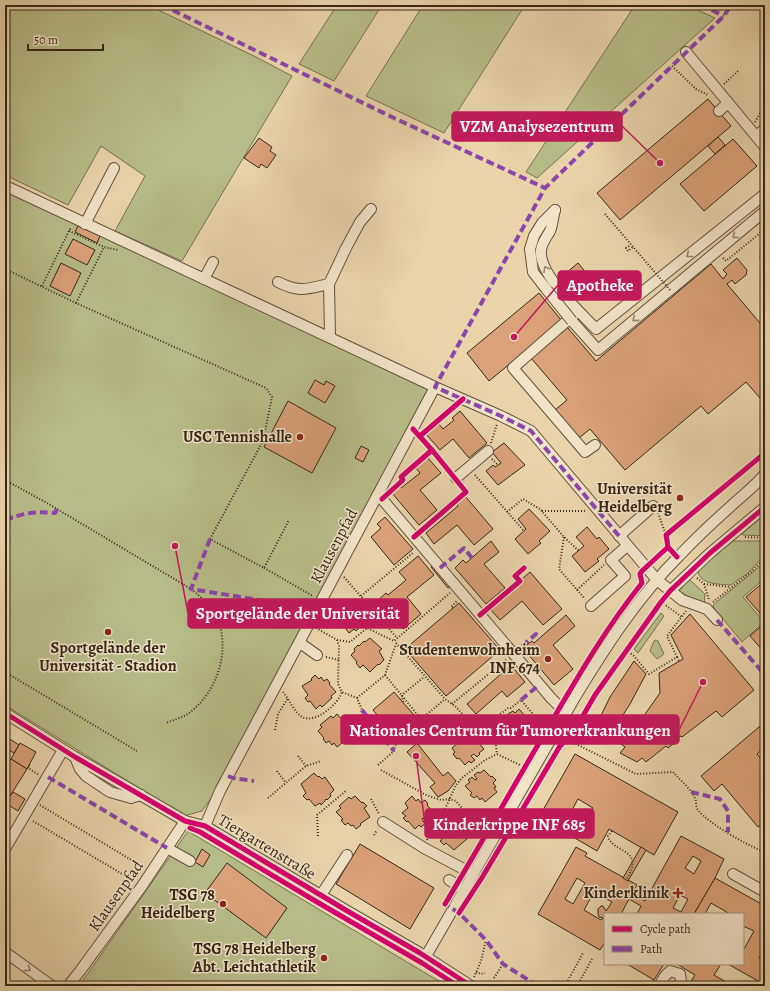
<svg xmlns="http://www.w3.org/2000/svg" width="770" height="991" viewBox="0 0 770 991" font-family="Alegreya,serif">
	<style>
		.green { fill: #b7bd88; stroke: #767250 }
		.building { fill: #dba178; stroke: #362717; fill-rule: evenodd }
		.lines { fill: none; stroke-linecap: round; stroke-linejoin: round }
		.minor-casing { stroke: #63523c; stroke-width: 12 }
		.path { stroke: #362717; stroke-width: 2; stroke-dasharray: 1 2; stroke-linecap: butt }
		.minor { stroke: #f1e4c8; stroke-width: 10 }
		.minor-bridge-casing { stroke: #63523c; stroke-width: 12; stroke-linecap: butt }
		.path-bridge { stroke: #362717; stroke-width: 2; stroke-dasharray: 1 2; stroke-linecap: butt }
		.minor-bridge { stroke: #f1e4c8; stroke-width: 10 }
		.quiet { stroke: #8e44ad; stroke-width: 4; stroke-dasharray: 8 4; stroke-linecap: butt }
		.cycleway-casing { stroke: #f1e4c8; stroke-width: 8 }
		.cycleway { stroke: #d6006c; stroke-width: 5 }
		.oneway { stroke: #948670 }
		.poi-dot { fill: #8f2418; stroke: #f1e4c8; stroke-width: 1.5 }
		.labels { text-anchor: middle; dominant-baseline: central; stroke-width: 3; stroke-linejoin: round; paint-order: stroke }
		.poi-label { font-size: 16px; font-weight: bold; fill: #362717; stroke: #f1e4c8; text-anchor: end }
		.street-label { font-size: 16px; fill: #362717; stroke: #f1e4c8 }
		.leader { fill: none; stroke: #c2185b; stroke-width: 1.5 }
		.callout-dot { fill: #c2185b; stroke: #f1e4c8; stroke-width: 1.5 }
		.callout { fill: #c2185b; stroke: #c2185b; stroke-width: 1.5 }
		.callout-label { font-size: 17px; text-anchor: middle; font-weight: bold; fill: #fff }
	</style>
	<rect width="100%" height="100%" fill="#ead5ab"/>
	<filter id="stains"><feTurbulence type="fractalNoise" baseFrequency=".005" numOctaves="4"/><feColorMatrix values="0 0 0 0 .2 0 0 0 0 .09 0 0 0 0 .02 0 0 0 .5 -.17"/></filter>
	<radialGradient id="worn" r=".72"><stop offset=".6" stop-color="#630" stop-opacity="0"/><stop offset="1" stop-color="#630" stop-opacity=".3"/></radialGradient>
	<!-- green -->
	<g class="green">
		<path d="M5,5H148L254,56L292,76L182,261L115,231L145,176L101,146L68,205L5,175Z"/>
		<path d="M337,5H382L334,81L299,64Z"/>
		<path d="M423,5H525L444,133L366,96Z"/>
		<path d="M635,5H687L715,18L537,178L526,172Z"/>
		<path d="M5,185L429,387L217,790L202,811L184,816L5,705Z"/>
		<path d="M765,510V536L743,535L740,532Z"/>
		<path d="M729,541H765V555L747,574L731,585C720,584 701,585 698,572L702,566Z"/>
		<path d="M765,562V578L743,597L764,622L742,642L714,608L713,605Z"/>
		<path d="M690,580L705,594L704,606L679,591L685,584Z"/>
		<path d="M661,613L664,616L638,653L634,649Z"/>
		<path d="M656,640L658,641L664,654L657,659L650,651L654,641Z"/>
		<path d="M188,831L432,977L448,986H79Z"/>
	</g>
	<!-- building -->
	<g class="building">
		<path d="M708,99L731,126L620,220L597,193Z"/>
		<path d="M718,137L725,145L715,154L708,146Z"/>
		<path d="M259,138L272,147L270,151L276,155L267,168L261,164L259,168L244,158Z"/>
		<path d="M733,139L757,166L704,211L680,184Z"/>
		<path d="M78,226L100,236L97,243L75,232Z"/>
		<path d="M73,239L95,250L87,265L65,254Z"/>
		<path d="M737,258L747,270L746,275L735,284L732,280L727,284L765,329V394L760,398L746,382L708,414L701,406L625,470L590,429L579,438L555,410L567,400L531,358L567,327L596,361L711,264L723,279L727,274L723,270Z"/>
		<path d="M61,263L81,273L70,296L50,286Z"/>
		<path d="M578,263L594,282L581,293L565,274Z"/>
		<path d="M539,293L562,321L489,381L467,353Z"/>
		<path d="M315,380L324,385L326,381L335,386L325,403L308,393Z"/>
		<path d="M288,401L336,428L312,473L264,447Z"/>
		<path d="M460,411L487,443L469,458L453,439L440,450L426,434L438,423L443,429L454,420L452,418Z"/>
		<path d="M504,443L525,465L498,485L486,471L493,465L495,467L501,463L492,452Z"/>
		<path d="M361,446L369,450L363,462L355,458Z"/>
		<path d="M427,457L441,473L420,490L437,510L419,525L392,493L400,486L401,488L420,473L415,467Z"/>
		<path d="M465,496L493,529L474,545L457,525L434,544L426,533L458,506L456,503Z"/>
		<path d="M529,509L550,531L539,541L541,543L528,554L515,539L526,529L518,519Z"/>
		<path d="M385,517L413,549L394,565L371,537L381,528L377,524Z"/>
		<path d="M587,527L597,539L599,537L609,549L597,559L599,561L585,572L572,556L584,546L576,537Z"/>
		<path d="M491,541L499,552L484,564L505,588L486,604L455,568L463,560L466,563Z"/>
		<path d="M418,556L434,575L407,597L421,614L403,629L378,600L386,593L388,595L406,580L399,572Z"/>
		<path d="M433,565L451,586L448,588L431,567Z"/>
		<path d="M530,572L562,609L543,625L522,601L500,620L491,610L524,582L522,579Z"/>
		<path d="M765,581V619L746,597Z"/>
		<path d="M349,599L357,605L360,603L369,616L364,620L366,622L362,625L361,624L358,626L360,627L356,631L354,629L349,633L343,625L341,626L338,622L341,619L336,611Z"/>
		<path d="M459,603L500,650L446,696L405,649Z"/>
		<path d="M690,614L754,690L722,717L716,711L682,737L681,736L677,738L678,740L668,748L666,746L646,762L642,758L637,762L620,753L625,747L621,744L641,716L643,717L660,693L659,673L683,659L671,635Z"/>
		<path d="M566,615L575,626L553,645L573,669L554,685L523,648L532,641L534,643Z"/>
		<path d="M765,623V653L750,636Z"/>
		<path d="M370,638L382,649L379,651L384,660L379,665L378,664L370,672L363,665L360,668L356,663L357,662L351,655L355,651L354,649L358,645L359,646L364,641L365,642Z"/>
		<path d="M634,661L646,674L630,704L607,740L591,736L610,697Z"/>
		<path d="M511,665L525,682L507,697L502,691L476,714L467,704Z"/>
		<path d="M315,675L319,679L321,677L324,681L327,679L330,683L329,684L336,692L331,696L332,698L322,707L320,705L316,709L310,701L308,702L305,698L308,695L302,686L312,680L311,679Z"/>
		<path d="M394,692L414,715L392,733L373,710Z"/>
		<path d="M519,709L526,717L527,715L530,719L527,722L533,731L523,737L524,739L519,742L516,739L515,740L512,736L508,739L504,734L505,733L499,725L504,721L502,720L507,715L510,719L511,718L508,714L513,711L515,713Z"/>
		<path d="M337,714L343,721L345,720L348,725L346,727L351,736L341,742L342,743L337,747L334,743L332,745L329,741L326,743L323,739L324,738L318,731L322,727L320,725L331,716L333,718Z"/>
		<path d="M765,722V747L757,754L764,762L765,761V821L758,827L722,784L714,791L701,776Z"/>
		<path d="M463,732L467,736L468,735L472,739L475,736L479,740L477,741L484,749L479,753L480,754L477,757L474,754L471,756L475,760L471,763L469,761L465,765L459,758L457,759L453,754L455,752L452,748L458,743L455,739Z"/>
		<path d="M5,736L19,745L14,753L5,748Z"/>
		<path d="M20,743L36,752L27,769L11,759Z"/>
		<path d="M417,743L443,776L448,772L456,781L448,791L438,797L430,787L435,783L407,752Z"/>
		<path d="M575,754L678,812L654,855L609,829L597,851L539,817ZM578,799L593,808L586,820L571,812Z"/>
		<path d="M11,759L27,769L5,804V768Z"/>
		<path d="M484,770L491,777L492,776L496,780L493,783L496,787L494,788L497,792L485,802L482,798L480,800L477,796L474,798L470,795L472,793L465,786L470,782L468,780L472,777L475,780L477,779L474,775L478,772L480,773Z"/>
		<path d="M314,773L318,777L319,776L322,779L325,777L334,790L330,794L331,796L327,800L326,799L325,800V801L321,805L320,803L315,806L309,799L307,800L303,796L306,793L301,784Z"/>
		<path d="M13,792L25,799L18,811L5,803Z"/>
		<path d="M355,796L362,803L363,802L367,806L364,808L370,817L360,824L361,825L356,829L353,825L351,826L348,823L345,825L341,820L343,819L336,812L341,808L339,806L349,797L351,799Z"/>
		<path d="M412,796L416,801L418,799L421,803L425,800L428,804L427,805L434,813L429,817L431,819L427,822L423,818L422,819L425,824L421,827L419,825L415,829L408,821L407,822L403,818L406,816L402,813L408,808L405,803Z"/>
		<path d="M454,816L460,824L462,823L465,827L463,829L466,833L464,835L468,838L454,850L446,843L444,845L440,841L442,840L435,832L439,828L438,826L442,823L445,827L447,825L444,821L448,818L450,820Z"/>
		<path d="M681,836L724,859L715,878L694,914H637L641,906L629,899L621,914H605V942L600,950L538,914L576,847L587,853L585,856L637,885L632,894L645,901ZM693,856L701,861L694,874L685,868ZM577,878L585,883L573,904L565,899ZM594,892L612,902L606,911L603,906H601L598,909V914L599,917L603,918L601,920L584,910ZM680,895L688,899L681,912L673,908Z"/>
		<path d="M360,844L434,888L410,929L336,884Z"/>
		<path d="M641,847L646,850L628,881L623,878Z"/>
		<path d="M202,849L210,855L203,867L195,862Z"/>
		<path d="M227,863L287,908L266,938L205,893Z"/>
		<path d="M715,878L765,906V948L759,958L765,961V985L728,964H743V949H744L754,931L743,926V914H730L711,903L705,914H694Z"/>
		<path d="M627,964H664L654,980Z"/>
		<path d="M677,964H721L714,975L733,986H688L695,975Z"/>
	</g>
	<g class="lines">
		<defs>
			<g id="minor">
				<path d="M686,52L765,147"/>
				<path d="M719,111L728,103"/>
				<path d="M756,136L765,129"/>
				<path d="M10,188L435,387L501,416L531,431L657,580L682,600L707,609L717,620"/>
				<path d="M555,210C553,216 553,224 550,231C547,237 542,242 541,250C538,274 580,312 596,329L765,194"/>
				<path d="M85,224L114,168"/>
				<path d="M204,279L213,262"/>
				<path d="M278,282C300,293 306,289 329,284"/>
				<path d="M547,290L533,272L530,249L534,236L542,223L555,210"/>
				<path d="M576,313L513,368L585,452L595,445"/>
				<path d="M572,321L598,350L765,211"/>
				<path d="M330,337L329,284L346,248L360,222L371,209"/>
				<path d="M456,478L488,451"/>
				<path d="M377,496L382,499L551,698L560,707L567,711"/>
				<path d="M619,536L653,506"/>
				<path d="M670,591L710,553L765,507"/>
				<path d="M591,606L625,576L611,560L627,546"/>
				<path d="M300,643L317,655"/>
				<path d="M5,713L75,757L185,821L205,826L349,912L420,953L471,986"/>
				<path d="M75,757L80,769L86,776L110,792L131,798L141,795"/>
				<path d="M383,822L424,848L473,874"/>
				<path d="M205,826L220,791L435,387"/>
				<path d="M167,848L190,861"/>
				<path d="M5,849L63,750"/>
				<path d="M733,874L765,892"/>
				<path d="M449,880L465,890"/>
				<path d="M321,895L347,855"/>
				<path d="M5,952L52,986"/>
				<path d="M426,956L574,699C605,648 637,598 679,556C695,539 712,523 730,507C743,495 753,488 765,474"/>
				<path d="M68,986L80,971L142,886L185,821"/>
				<path d="M659,986L665,976L670,971L680,974L681,981L679,986"/>
			</g>
		</defs>
		<!-- minor casing -->
		<use href="#minor" class="minor-casing"/>
		<!-- path -->
		<g class="path">
			<path d="M672,66L696,89L708,95"/>
			<path d="M724,84L738,71"/>
			<path d="M755,122L765,105"/>
			<path d="M760,156L765,162"/>
			<path d="M69,231L104,247L118,250"/>
			<path d="M629,246L626,248L628,251L634,246"/>
			<path d="M723,258L726,261L765,229"/>
			<path d="M760,258L764,231"/>
			<path d="M5,269L76,303L266,388L272,397L263,441L210,539L264,568L289,520"/>
			<path d="M42,286L71,227"/>
			<path d="M76,303L104,247"/>
			<path d="M491,443L497,424"/>
			<path d="M492,459L498,465"/>
			<path d="M475,475L524,531"/>
			<path d="M5,480L47,503L191,589C201,597 210,605 216,616C232,649 217,693 189,713C182,718 173,720 166,723"/>
			<path d="M542,511H584L586,510"/>
			<path d="M507,512L523,499L540,509L564,537L579,551"/>
			<path d="M658,513L666,535"/>
			<path d="M564,537L559,569L585,599"/>
			<path d="M745,537L765,538"/>
			<path d="M264,568L313,596"/>
			<path d="M344,577L397,638"/>
			<path d="M697,578L704,584L709,600"/>
			<path d="M704,584L731,587"/>
			<path d="M577,590L604,565"/>
			<path d="M361,596L414,552"/>
			<path d="M661,602L682,617"/>
			<path d="M713,602L750,573L765,558"/>
			<path d="M453,608L451,607L457,601"/>
			<path d="M377,614L367,628L394,641L450,593"/>
			<path d="M316,628L337,640L339,646L338,684L342,692L357,698L362,710L353,746"/>
			<path d="M337,640L350,642L367,628"/>
			<path d="M396,643L445,699L455,706L466,718L472,719L486,725L495,740L497,754L524,767"/>
			<path d="M626,650L634,656L649,674L677,657L667,636L686,611"/>
			<path d="M326,657L339,660"/>
			<path d="M677,657L679,661"/>
			<path d="M5,672L137,751"/>
			<path d="M385,675L421,719"/>
			<path d="M283,692C289,699 294,712 302,717C316,724 338,704 342,692"/>
			<path d="M357,698L385,675L396,644"/>
			<path d="M403,702L402,695L424,677"/>
			<path d="M452,704L507,659"/>
			<path d="M486,725L508,708H511L521,700L544,727H547"/>
			<path d="M275,730L278,714L288,698"/>
			<path d="M562,737L636,774L673,772C680,780 690,788 695,798C697,802 695,806 698,810C709,824 748,846 765,852"/>
			<path d="M556,753L560,746L573,733L595,695L628,647L664,598"/>
			<path d="M298,756L306,766"/>
			<path d="M763,756L765,754"/>
			<path d="M29,765L30,766L28,768L39,775"/>
			<path d="M378,765L394,751L397,740L445,699"/>
			<path d="M381,770L426,795L441,800L449,799L456,801L466,813L489,827"/>
			<path d="M277,771L286,783"/>
			<path d="M268,798L306,766L321,761"/>
			<path d="M371,799L379,814"/>
			<path d="M40,805L143,867"/>
			<path d="M33,821L134,881"/>
			<path d="M612,831L608,836C611,853 647,848 626,880"/>
			<path d="M374,835L377,830"/>
			<path d="M318,836L317,815L347,790"/>
			<path d="M427,840L430,832L444,811L456,785L462,778L485,760L497,754"/>
			<path d="M476,972L481,974L485,973"/>
			<path d="M474,977L481,961L486,940"/>
			<path d="M494,978L503,964"/>
			<path d="M565,986L583,953"/>
			<path d="M577,986L592,959"/>
		</g>
		<!-- minor -->
		<use href="#minor" class="minor"/>
		<defs>
			<path id="minor-bridge" d="M547,290L572,321"/>
		</defs>
		<!-- minor-bridge casing -->
		<use href="#minor-bridge" class="minor-bridge-casing"/>
		<!-- path-bridge -->
		<path class="path-bridge" d="M605,214L670,290"/>
		<!-- minor-bridge -->
		<use href="#minor-bridge" class="minor-bridge"/>
		<!-- quiet -->
		<g class="quiet">
			<path d="M162,5L394,118L545,188"/>
			<path d="M701,5L724,16"/>
			<path d="M5,186L10,188"/>
			<path d="M5,520C24,513 35,511 55,513L57,509"/>
			<path d="M619,536L531,431L501,416L435,387L545,188L724,16L731,5"/>
			<path d="M210,539L191,589L290,605L321,601"/>
			<path d="M440,568L464,548L472,558"/>
			<path d="M717,620L765,675"/>
			<path d="M513,654L536,634L540,638"/>
			<path d="M521,700L539,685"/>
			<path d="M362,710L394,751"/>
			<path d="M228,776L233,778L254,781"/>
			<path d="M48,777L167,848"/>
			<path d="M691,792L720,799L728,811V832"/>
			<path d="M447,902L445,904L459,913L486,940L503,964L538,986"/>
		</g>
		<defs>
			<g id="cycleway">
				<path d="M413,429L432,450L466,492L414,537"/>
				<path d="M420,436L463,399"/>
				<path d="M382,499L403,480L401,477L432,450"/>
				<path d="M677,557L668,547L666,535L765,453"/>
				<path d="M480,615L520,581L515,576L524,568"/>
				<path d="M5,713L75,757L185,821L205,826L349,912L420,953L471,986"/>
				<path d="M190,828L200,832L317,902L422,963L458,986"/>
				<path d="M445,904C479,847 512,789 546,731C576,680 605,629 642,583L640,574L642,571L668,547"/>
				<path d="M459,913L483,876L560,746L573,733L595,695L661,602L670,591L710,553L765,507"/>
			</g>
		</defs>
		<!-- cycleway casing -->
		<use href="#cycleway" class="cycleway-casing"/>
		<!-- cycleway -->
		<use href="#cycleway" class="cycleway"/>
	</g>
	<!-- one-way arrows -->
	<defs><path id="oneway-chevron" d="M-2-3.5L2.5 0L-2 3.5" fill="none" stroke-width="1.6" stroke-linecap="round" stroke-linejoin="round"/></defs>
	<g class="oneway">
		<use href="#oneway-chevron" transform="translate(735 236) rotate(141)"/>
		<use href="#oneway-chevron" transform="translate(689 255) rotate(141)"/>
		<use href="#oneway-chevron" transform="translate(546 269) rotate(-120)"/>
		<use href="#oneway-chevron" transform="translate(635 319) rotate(140)"/>
		<use href="#oneway-chevron" transform="translate(28 969) rotate(36)"/>
	</g>
	<!-- markers -->
	<g class="poi-dot">
		<circle cx="300" cy="437" r="4"/>
		<circle cx="680" cy="498" r="4"/>
		<circle cx="108" cy="632" r="4"/>
		<circle cx="548" cy="659" r="4"/>
		<path d="M676 887h4v4h4v4h-4v4h-4v-4h-4v-4h4z"/>
		<circle cx="223" cy="904" r="4"/>
		<circle cx="324" cy="958" r="4"/>
	</g>
	<g class="labels">
		<!-- poi labels -->
		<g class="poi-label">
			<text x="292" y="437">USC Tennishalle</text>
			<text x="672" y="489">Universität<tspan x="672" dy="18">Heidelberg</tspan></text>
			<text x="108" y="648" text-anchor="middle">Sportgelände der<tspan x="108" dy="18">Universität - Stadion</tspan></text>
			<text x="540" y="650">Studentenwohnheim<tspan x="540" dy="18">INF 674</tspan></text>
			<text x="669" y="893">Kinderklinik</text>
			<text x="215" y="895">TSG 78<tspan x="215" dy="18">Heidelberg</tspan></text>
			<text x="316" y="949">TSG 78 Heidelberg<tspan x="316" dy="18">Abt. Leichtathletik</tspan></text>
		</g>
		<!-- street labels -->
		<g class="street-label">
			<text transform="translate(334 546) rotate(-62)">Klausenpfad</text>
			<text transform="translate(267 847) rotate(31)">Tiergartenstraße</text>
			<text transform="translate(116 896) rotate(-55)">Klausenpfad</text>
		</g>
	</g>
	<!-- callouts -->
	<path class="leader" d="M660 163L622 126M514 337L558 285M175 546L188 613M703 682L679 730M416 756L425 824"/>
	<g class="callout-dot">
		<circle cx="660" cy="163" r="4"/>
		<circle cx="514" cy="337" r="4"/>
		<circle cx="175" cy="546" r="4"/>
		<circle cx="703" cy="682" r="4"/>
		<circle cx="416" cy="756" r="4"/>
	</g>
	<g class="callout">
		<rect x="452" y="112" width="170" height="29" rx="4"/>
		<rect x="558" y="271" width="83" height="29" rx="4"/>
		<rect x="188" y="599" width="220" height="29" rx="4"/>
		<rect x="341" y="715" width="338" height="29" rx="4"/>
		<rect x="425" y="809" width="169" height="29" rx="4"/>
	</g>
	<g class="callout-label">
		<text x="537" y="132">VZM Analysezentrum</text>
		<text x="600" y="291">Apotheke</text>
		<text x="298" y="619">Sportgelände der Universität</text>
		<text x="510" y="736">Nationales Centrum für Tumorerkrankungen</text>
		<text x="509" y="830">Kinderkrippe INF 685</text>
	</g>
	<!-- margin -->
	<rect width="770" height="991" fill="none" stroke="#ead5ab" stroke-width="20"/>
	<rect x="6" y="6" width="758" height="979" fill="none" stroke="#362717" stroke-width="2"/>
	<rect x="10" y="10" width="750" height="971" fill="none" stroke="#362717"/>
	<!-- legend -->
	<rect x="604" y="913" width="140" height="52" fill="#f1e4c8" stroke="#a69881"/>
	<rect x="612" y="926" width="20" height="6" fill="#d6006c" stroke="#a69881"/>
	<text x="640" y="933" font-size="12" fill="#362717">Cycle path</text>
	<rect x="612" y="946" width="20" height="6" fill="#8e44ad" stroke="#a69881"/>
	<text x="640" y="953" font-size="12" fill="#362717">Path</text>
	<!-- scale -->
	<path d="M28 44v6h75v-6" fill="none" stroke="#362717" stroke-width="2"/>
	<text x="34" y="44" font-size="12" fill="#362717" stroke="#f1e4c8" stroke-width="3" paint-order="stroke">50 m</text>
	<rect width="100%" height="100%" filter="url(#stains)"/>
	<rect width="100%" height="100%" fill="url(#worn)"/>
</svg>
